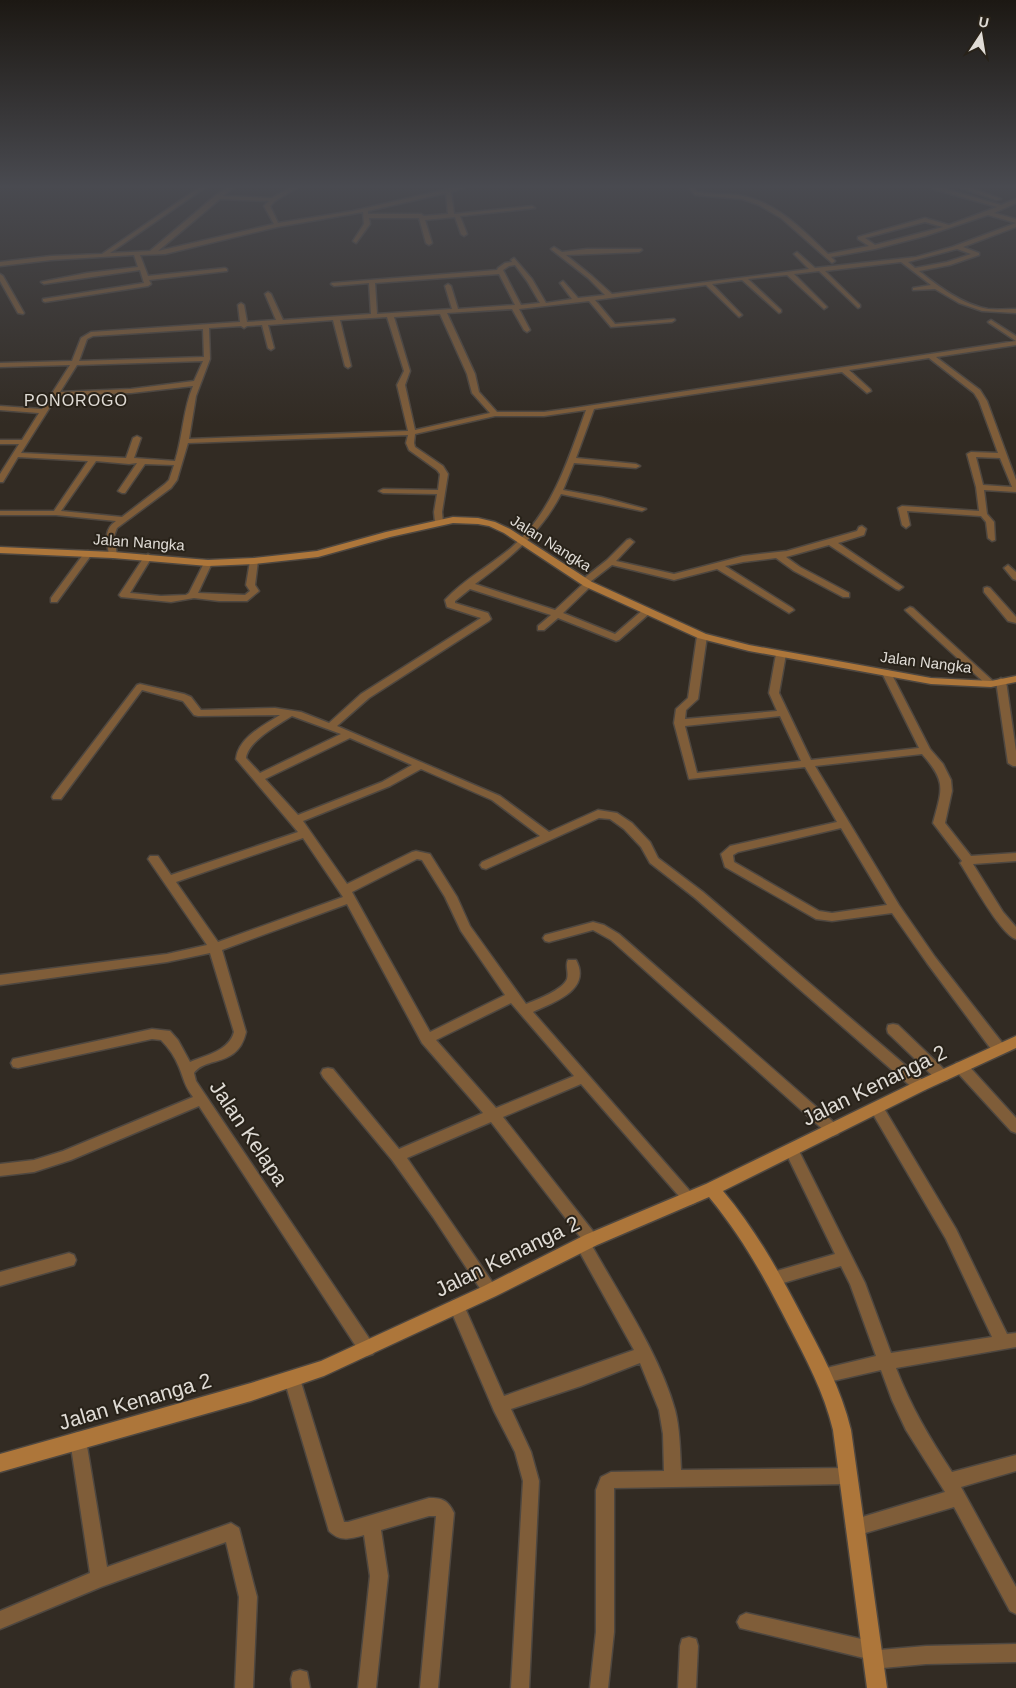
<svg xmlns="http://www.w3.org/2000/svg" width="1016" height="1688" viewBox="0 0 1016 1688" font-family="Arial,sans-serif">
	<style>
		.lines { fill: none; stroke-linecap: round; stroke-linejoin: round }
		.street-casing { stroke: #4e4740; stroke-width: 3 }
		.secondary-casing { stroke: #4e4740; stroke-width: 3 }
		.street { fill: #7f5d39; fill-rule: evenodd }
		.secondary { fill: #ad763a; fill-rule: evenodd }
		.labels { text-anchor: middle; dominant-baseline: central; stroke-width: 4; stroke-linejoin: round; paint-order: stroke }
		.far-street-label { font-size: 15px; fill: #e0dcd6; stroke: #282219 }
		.far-quarter-label { font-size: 16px; letter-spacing: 1px; fill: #e0dcd6; stroke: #282219 }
		.near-street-label { font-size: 21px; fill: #e0dcd6; stroke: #282219 }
	</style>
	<rect width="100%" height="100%" fill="#322b23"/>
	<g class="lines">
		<defs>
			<g id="street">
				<path d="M200,187H206L110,253L150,251L215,196L228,187H234L223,196L272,198L291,187H298L275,201L270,206L278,223L353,211L456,187H466L451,192L454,214L532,206L535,208L460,216L467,234L464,236L461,234L455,217L425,220L432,243L429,245L426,243L419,218H369L370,224L356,243L353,241L364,224L363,212L277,227L165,254L140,255L148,276L225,268L227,269V271L149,280L151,284L148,286L45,302L43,301V299L144,283L140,270L44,284L41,282L87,273L138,267L134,255L51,260L0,266V262L51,256L102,254ZM446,193L448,214L424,216L421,214H368V211ZM220,199L269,201L264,206L274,224L158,251Z"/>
				<path d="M688,187H693L697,192C712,195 728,193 743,196C778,203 803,231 828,254L869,246L858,239V237L925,218L949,225L997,207L933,189V187H939L1001,205L1016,199V203L994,213L1016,219V223L988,215L925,236L875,249L831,257L835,261L832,263L781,218L759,205L742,199L695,195ZM925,222L943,227L875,245L865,238Z"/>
				<path d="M959,187H968L1001,199L996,200Z"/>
				<path d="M1016,223V227L963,247L979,253V255L950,265L919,271C938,286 963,305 988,309C997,310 1007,309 1016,309V313L982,311L959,303L935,289L913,290V288L931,285L901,262L825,271L860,305V307L858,308L819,271L794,274L827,307L824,309L787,275L748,279L781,310V312L779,313L742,280L712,284L741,314L742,315L739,317L706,285L595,300L615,324L674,319L675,320L672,322L611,327L589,301L519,309L530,330L527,332L524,330L512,309L447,313L475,374L479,392L497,412H544L574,408L1016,341L989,323L988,322L991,320L1016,336V345L936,357L980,390L987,401L1016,480V492L984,490L987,514L994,522L995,540L992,541L988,538L986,522L981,516L907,511L910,525L906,528L902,525L898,508L902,506L979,511L976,487L967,454L971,452L998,453L979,401L974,393L929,358L849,370L870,389L871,391L867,393L842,372L594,409L576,458L636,464L640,466L636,468L574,463L563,490L601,497L646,509L642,511L561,494C541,533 510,558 475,584L555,610L584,583L582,581L583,579L607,560L627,540L630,539L634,542L616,561L674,574L743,556L787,551L857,531L859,527L862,526L866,529L864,535L838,543L903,587L899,590L896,589L829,545L786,557L800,567L849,593V597H843L794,571L776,558L743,562L725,566L792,608L794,610L789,613L717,569L674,580L612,565L590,582L592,584L591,586L563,613L615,634L644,609H650V613L619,640L616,641L558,618L544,630H538V626L551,615L470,589L455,601V603L488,613L491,619L489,621L369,698L337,726L500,796L549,832L598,810L617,813L632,823L650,842L658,858L703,892L925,1082L927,1086L925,1090L920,1091L915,1090L695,898L650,863L641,847L624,829L610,819L599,818L486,869L482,868L480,865L482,862L540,836L492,800L421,769L390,786L303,821L347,884L412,852L416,851L430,854L457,897L470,926L526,1004C536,1000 563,990 567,979C569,972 565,966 568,960H576C592,990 554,1002 533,1012L697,1199L695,1203L690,1205L685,1203L581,1084L503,1117L596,1235L598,1240L596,1245L592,1246C620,1296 660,1355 675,1410C680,1429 680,1450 681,1470L848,1468L854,1470L856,1476L854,1482L848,1484L614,1488V1632L608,1688H590L596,1632V1490L601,1477L611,1472L664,1471L663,1434L659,1410L640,1363L581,1386L511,1409L531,1452L539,1481L529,1688H511L523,1481L515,1452L494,1411L449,1306L452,1301L457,1299L462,1301L504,1396L634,1350L578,1249L576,1244L578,1239L581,1238L491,1122L407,1158L495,1286L498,1291L495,1296L490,1298L485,1296L433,1217L392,1160L323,1077L321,1073L323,1069L328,1068L333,1069L399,1149L483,1113L422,1043L347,904L222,950L246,1032C238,1068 206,1056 194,1073L196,1081L373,1344L375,1349L373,1354L367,1356L361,1354L199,1106L71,1160L34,1172L0,1176V1164L34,1160L63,1151L193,1097C184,1085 184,1079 179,1067C175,1057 169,1048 161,1040L152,1039L18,1068L13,1067L11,1063L13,1059L18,1058L152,1029L170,1031L178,1040L190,1062C206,1055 229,1051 234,1032L210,953L167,962L0,985V975L167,954L207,945L148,859L150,856H158L171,875L298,832L236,759C238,738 264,725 280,715L198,716L194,715L183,701L142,690L61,799H53L52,797L53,795L137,685L140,684L184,694L191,697L201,710L275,708L301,712L329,723L361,694L481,618L447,607L445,600C463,580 491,565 512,547C553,511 568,460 586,410L544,416H495L415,434L414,443L415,447L443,466L448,474L442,512L443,522L439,525L435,522L434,512L437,494L383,493L379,491L383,489L438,490L440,474L437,470L409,450L406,443L408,435L188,443L177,480L171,488L117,528L114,536L117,555L113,558L109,555C107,541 103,530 116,521L56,515H0V511H54L88,461L18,457L3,482H0V474L19,444H0V440H22L39,413L0,410V406L42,409L70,365L0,367V363L72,361L81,338L91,332L240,322L238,305L241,303L244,305L247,322L276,320L265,294L268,292L271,294L283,320L371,314L369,283L334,286L331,284L332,283L497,270L498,268L505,263L512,262L511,260L514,258L532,279L546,303L572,299L560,283L563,281L578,298L605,295L588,278L552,250L551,249L554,247L562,252L587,249H641L642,250L639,252L566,255L592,276L612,294L809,269L794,254L797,252L815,268L916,257L952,247ZM957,249L971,254L947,262L915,268L908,262ZM515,265L527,281L540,303L521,305L503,270L509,266ZM499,274L515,305L458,309L451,286L448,284L445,286L452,309L377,314L375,283ZM440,314L467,374L472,393L490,413L415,430L405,385L410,371L394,317ZM387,317L404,371L397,385L408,431L189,439L196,396L210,359L209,328L241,326L244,328L247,326L262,325L268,348L271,350L274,348L268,325L333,320L345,366L348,368L351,366L340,320ZM203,329L204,357L79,361L87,339L93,336ZM203,361L194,381L131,389L60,392L77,365ZM193,386C183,409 183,436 175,461L134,458L141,438L137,436L133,438L126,458L21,453L57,396L131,393ZM976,457L1000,458L1012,487L983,485ZM96,461L129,464L137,463L118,491L122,493H125L145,464L174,465L169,480L165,484L122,517L61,511ZM292,716L341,734L260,773L246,758C248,741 278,725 292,716ZM350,738L412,765L382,782L298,815L265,779ZM303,838L343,897L218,942L176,882ZM417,859L422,860L445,897L461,931L505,995L430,1032L352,892ZM511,1003L574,1076L496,1108L436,1040Z"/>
				<path d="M0,274L3,276L24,313L23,314L18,313L0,281Z"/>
				<path d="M88,551L92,554L57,602H51V598L85,552Z"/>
				<path d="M148,554L152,557L130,593L161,596L186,595L189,593L204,563L208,560L212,563L198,593L245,595L250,591L246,585L250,561L254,558L258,561L255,585L259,591L247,601H219L194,598L171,602L121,597L119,595L144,557Z"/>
				<path d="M1008,565L1016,572V580L1013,579L1004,568Z"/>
				<path d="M987,587L990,588L1016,617V623L1008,621L984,592V588Z"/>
				<path d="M910,607L913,608L994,682L996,684L994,686H988L907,612L905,610Z"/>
				<path d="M702,633L707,636L698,699L686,710L685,719L777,711L769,693L776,654L778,652H784L786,654L779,693L811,760L919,748L882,673L887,670L890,671L930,749L943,764L951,780L952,791L945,823L971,856L1016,853V861L973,864L1003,912L1016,927V939C1001,935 970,878 960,863L962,861L933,823C942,789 947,782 922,754L815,766L899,905L935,957L1004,1045L1006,1049L1004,1053L999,1054L994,1053L927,963L892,913L832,921L816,919L725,867L721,854L730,846L837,822L805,767L689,779L674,723L676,709L688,698L697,636ZM780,716L801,761L697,773L685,726ZM841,828L887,905L832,913L819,911L734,862L733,855L738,852Z"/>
				<path d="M1001,678L1006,681L1016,751V766H1013L1008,763L996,681Z"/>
				<path d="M593,922L604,925L619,934L838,1126L840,1130L838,1134L833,1136L828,1134L611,940L593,930L549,942L545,941L543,938L545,935Z"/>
				<path d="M893,1024L898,1025L947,1072L949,1076L947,1080L942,1081L937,1080L888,1033L887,1029L888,1025Z"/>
				<path d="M961,1062L966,1063L1016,1118V1133L1011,1131L956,1071L954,1067L956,1063Z"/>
				<path d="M877,1103L882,1105L956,1229L1007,1334L1016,1333V1347L896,1368C911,1407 929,1437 952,1472L1016,1455V1471L961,1487L1016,1587V1614L1010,1611L954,1507L855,1536L849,1533L846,1527L849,1521L945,1492L906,1430L892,1400L881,1370L824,1383L818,1380L816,1375L818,1370L876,1356L850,1284L841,1266L773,1286L768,1284L765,1279L768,1274L773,1272L835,1254L785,1151L787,1147L792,1145L797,1147L865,1283L891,1353L992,1337L946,1239L870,1109L872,1105Z"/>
				<path d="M69,1253L74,1255L76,1260L74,1265L0,1286V1272Z"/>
				<path d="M292,1371L298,1374L300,1379L344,1522H348L429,1498C442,1498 448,1500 454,1513L438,1688H420L436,1516H429L381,1530L388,1576L376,1688H358L370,1576L364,1535C350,1539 340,1542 329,1531L284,1379L286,1374Z"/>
				<path d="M78,1432L84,1434L86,1440L107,1567L231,1523L239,1528L257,1597L253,1688H235L239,1597L226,1542L101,1587L0,1629V1611L90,1573L70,1440L72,1434Z"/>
				<path d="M746,1613L870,1641L877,1643L879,1650L926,1646L1016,1644V1662L926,1664L872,1669L865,1667L864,1658L740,1628L737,1622L740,1616Z"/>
				<path d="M689,1637L696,1639L698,1646L696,1688H678L680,1646L682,1639Z"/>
				<path d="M300,1670L307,1672L310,1688H292L291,1679L293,1672Z"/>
			</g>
			<g id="secondary">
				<path d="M453,517L478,518L495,522L510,529L592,582L706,634L749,645L931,678L991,681L1016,676V682L991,687L931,684L749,651L698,638L584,586L504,533L489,526L478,524L453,523L390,537L318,557L254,564L208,566L113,558L0,553V547L113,552L208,560L254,558L317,551L386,532Z"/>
				<path d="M1016,1036V1048L925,1090L723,1191C755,1229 778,1270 801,1314C821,1352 841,1388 851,1430L887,1688H867L833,1430C824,1392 806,1359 788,1324C764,1277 743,1238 709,1197L597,1245L496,1296L324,1376L251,1401L0,1472V1454L251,1383L321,1361L484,1286L585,1235L706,1184L915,1082Z"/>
			</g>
		</defs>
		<!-- street casing -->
		<use href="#street" class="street-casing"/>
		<!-- secondary casing -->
		<use href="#secondary" class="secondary-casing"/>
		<!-- street -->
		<use href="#street" class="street"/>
		<!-- secondary -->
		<use href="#secondary" class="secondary"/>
	</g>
	<!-- sky -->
	<linearGradient id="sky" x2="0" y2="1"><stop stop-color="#1c1813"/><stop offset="0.44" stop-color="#494a50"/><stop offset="1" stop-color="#494a50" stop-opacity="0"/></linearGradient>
	<rect width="1016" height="424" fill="url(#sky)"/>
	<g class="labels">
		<!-- far-street labels -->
		<g class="far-street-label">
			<text transform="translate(139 542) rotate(4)">Jalan Nangka</text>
			<text transform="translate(551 543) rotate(32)">Jalan Nangka</text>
			<text transform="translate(926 662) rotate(7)">Jalan Nangka</text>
		</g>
		<!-- far-quarter labels -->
		<g class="far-quarter-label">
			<text x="76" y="400">PONOROGO</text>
		</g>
		<!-- near-street labels -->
		<g class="near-street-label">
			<text transform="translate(874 1085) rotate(-26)">Jalan Kenanga 2</text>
			<text transform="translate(249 1133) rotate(56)">Jalan Kelapa</text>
			<text transform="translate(507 1256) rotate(-26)">Jalan Kenanga 2</text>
			<text transform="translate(135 1401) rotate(-16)">Jalan Kenanga 2</text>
		</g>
	</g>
	<!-- north arrow -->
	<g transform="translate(981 35) rotate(12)" stroke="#282219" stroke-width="4" paint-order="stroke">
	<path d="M0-4L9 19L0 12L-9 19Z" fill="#e0dcd6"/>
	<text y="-8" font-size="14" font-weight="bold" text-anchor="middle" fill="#e0dcd6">U</text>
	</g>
</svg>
